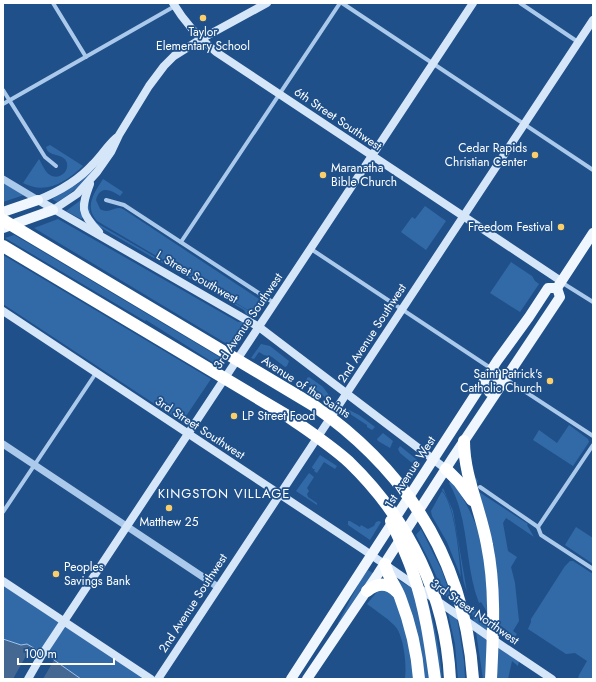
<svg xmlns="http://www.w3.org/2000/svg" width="596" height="682" viewBox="0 0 596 682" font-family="Jost,sans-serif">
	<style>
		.green { fill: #326aa8 }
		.water { fill: #456892; stroke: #9ec4ed }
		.pier { fill: #1f508a }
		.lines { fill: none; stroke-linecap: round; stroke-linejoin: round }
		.minor { stroke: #abc9eb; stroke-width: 4 }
		.tertiary { stroke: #abc9eb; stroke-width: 7 }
		.secondary { stroke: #d6e6f9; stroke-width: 8 }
		.primary { stroke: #eff6fe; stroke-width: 10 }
		.motorway { stroke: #fff; stroke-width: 12 }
		.poi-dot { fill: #face6a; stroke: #1f508a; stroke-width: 1.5 }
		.labels { text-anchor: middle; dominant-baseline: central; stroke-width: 3.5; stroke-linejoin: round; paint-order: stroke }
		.poi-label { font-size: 12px; fill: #fff; stroke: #1f508a; text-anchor: end }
		.street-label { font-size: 12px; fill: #fff; stroke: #1f508a }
		.neighbourhood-label { font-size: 13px; letter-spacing: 1px; fill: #fff; stroke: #1f508a }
	</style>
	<rect width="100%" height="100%" fill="#1f508a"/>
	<!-- green -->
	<g class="green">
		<path d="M50,145L83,166C66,182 46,195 23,183L39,159C42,164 45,172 50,175C58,180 69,173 67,163C64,152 48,158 46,147Z"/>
		<path d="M96,167L97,168C84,181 73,193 57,202L52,199L79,183Z"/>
		<path d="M103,179L123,192L120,196C111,190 100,185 96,200L100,209C110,215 114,205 123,209L262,301L256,311L248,310L97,221C84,207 94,193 103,179Z"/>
		<path d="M3,183L24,195L3,202Z"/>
		<path d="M81,200L83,218L81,219L66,211Z"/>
		<path d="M86,200L89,201C89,212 91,219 100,225L249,311L254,312L251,317L246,314L244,310L98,226L88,215Z"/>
		<path d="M425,206L446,221L426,250L401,232L412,217L415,219Z"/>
		<path d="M58,219L238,322H242L246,324L232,347L34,228Z"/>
		<path d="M14,235L28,243L221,358L217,365L146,320L145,321L5,238Z"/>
		<path d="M3,255L211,379L182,422L3,304Z"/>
		<path d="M511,262L532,276L535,281L539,284L520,312L490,293Z"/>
		<path d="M261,344L270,346L289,361L287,366L285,367L272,357L264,355L259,352L254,359L251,358Z"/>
		<path d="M309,377L323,387L331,398L329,401L319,392L306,382L307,378Z"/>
		<path d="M349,410L359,415L375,427L372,430L367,427V425L350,414L346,419L344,418Z"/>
		<path d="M569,425L588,439L589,442L573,466L533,440L539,430L557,443Z"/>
		<path d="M383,433L393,441L390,448L378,441L377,439Z"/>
		<path d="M400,446L421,463L417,467L400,453L398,449Z"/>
		<path d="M320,455L337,466L335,469L324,462L317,473L314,471L315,469H313L312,467Z"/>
		<path d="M309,473L314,477L307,488L309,491L307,494L308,497L317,503V505L296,491Z"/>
		<path d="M474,475L478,481L476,484L479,492L528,524L527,525L534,537L506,518L503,523L508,551L517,557L511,567L515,583L519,621L513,631L517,634L515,637L497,623L490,530L483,505L472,478Z"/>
		<path d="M451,481C470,506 481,532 486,563C488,579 487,596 487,612L481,602L479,603C464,564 470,519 449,483Z"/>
		<path d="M443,488L453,511L467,592L464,583C460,561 456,505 442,490Z"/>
		<path d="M442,491C455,506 459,556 461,577L447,542L432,516L431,511Z"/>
		<path d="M348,521H350L360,527L361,525L368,529L374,526L376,522L379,521L381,522L370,540L348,525Z"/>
		<path d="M576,527L593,538V564L565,545Z"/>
		<path d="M421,529L442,571L453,603L444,594L430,562L416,535Z"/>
		<path d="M570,561H573L593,574V679H578L579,675L587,661L575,653L566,654L528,629L531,622V619L565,566Z"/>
		<path d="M368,570L374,574L339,624L338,623L361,579Z"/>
		<path d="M398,580L415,590L432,679H422Z"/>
		<path d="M3,581L151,679H81L54,660L27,644L21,645L3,639Z"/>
		<path d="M381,587L389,589L401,611L416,679H405C407,666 404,634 394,625C386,617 376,611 367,604Z"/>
		<path d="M423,596L427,599C435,625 440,651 442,679H437Z"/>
		<path d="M473,607L487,627V631L474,622L471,608Z"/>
		<path d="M448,613L457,618L464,661L465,679H458L455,644Z"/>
		<path d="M476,632L487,640L485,679H483Z"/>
		<path d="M497,646L519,661L518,666L512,661L508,679H496Z"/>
	</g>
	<!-- water -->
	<path class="water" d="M3,639L21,645L27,644L54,660L81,679H3Z"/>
	<!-- pier -->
	<path class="pier" d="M31,647L54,660L43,679H13Z"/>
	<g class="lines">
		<!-- minor -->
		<g class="minor">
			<path d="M53,3L86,57"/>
			<path d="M342,3L593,170"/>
			<path d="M520,3L578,42"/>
			<path d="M3,90L45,157L56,166"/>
			<path d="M3,104L175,6"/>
			<path d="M106,200L124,205L274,303"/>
			<path d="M181,242L340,3"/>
			<path d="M311,249L492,369"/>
			<path d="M561,282L593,302"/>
			<path d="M506,379L593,436"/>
			<path d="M480,487L538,527L541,535L593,569"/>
			<path d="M3,512L96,373"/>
			<path d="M538,527L593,445"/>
		</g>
		<!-- tertiary -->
		<g class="tertiary">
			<path d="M3,179L38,200"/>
			<path d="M3,444L218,587"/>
		</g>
		<!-- secondary -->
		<g class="secondary">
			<path d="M173,3C185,23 199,38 216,52L561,281"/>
			<path d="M90,184C81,208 80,212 99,232"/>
			<path d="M38,200L259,327L446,469"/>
			<path d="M38,200C58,192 78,181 93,164C101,156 107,146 116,138"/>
			<path d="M53,210L77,194L97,172L111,152L119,135L149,86L164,66L174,56L201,39L267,3"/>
			<path d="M3,311L364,550L501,645L552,679"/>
			<path d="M3,581L151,679"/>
			<path d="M28,679L43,653L473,3"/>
			<path d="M158,679L593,20"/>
		</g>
		<!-- primary -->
		<g class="primary">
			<path d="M3,212L38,200"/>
			<path d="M3,228L53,210"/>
			<path d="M557,288L593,233"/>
			<path d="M489,392L496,381L497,374L492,369"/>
			<path d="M291,679L497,361L529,317L548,288H557"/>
			<path d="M307,679L378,574L452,459L560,297L557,288"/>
		</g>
		<!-- motorway -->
		<g class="motorway">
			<path d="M3,220L313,405C409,472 465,561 473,679"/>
			<path d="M3,246L286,415C307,430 329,444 349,462C409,520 446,596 450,679"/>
			<path d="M464,441C464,477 481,510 487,545C496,589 493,635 491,679"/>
			<path d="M446,469L459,482L472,500"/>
			<path d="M391,521C399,538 407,555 413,573C425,607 430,643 435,679"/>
			<path d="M385,564C387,576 396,586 400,597C410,623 417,652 419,679"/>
			<path d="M367,591C377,583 387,582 397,592"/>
		</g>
	</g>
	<!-- markers -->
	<g class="poi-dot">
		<circle cx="203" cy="18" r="4"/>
		<circle cx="535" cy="155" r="4"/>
		<circle cx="323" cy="175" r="4"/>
		<circle cx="561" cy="227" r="4"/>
		<circle cx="550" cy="381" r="4"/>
		<circle cx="234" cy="416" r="4"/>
		<circle cx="169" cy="508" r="4"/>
		<circle cx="56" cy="574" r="4"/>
	</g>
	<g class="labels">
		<!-- poi labels -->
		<g class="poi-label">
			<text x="203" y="32" text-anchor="middle">Taylor<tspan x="203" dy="14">Elementary School</tspan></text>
			<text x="527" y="148">Cedar Rapids<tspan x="527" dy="14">Christian Center</tspan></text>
			<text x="331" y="168" text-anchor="start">Maranatha<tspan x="331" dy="14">Bible Church</tspan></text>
			<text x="553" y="227">Freedom Festival</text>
			<text x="542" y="374">Saint Patrick's<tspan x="542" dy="14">Catholic Church</tspan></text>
			<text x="242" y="416" text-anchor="start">LP Street Food</text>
			<text x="169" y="522" text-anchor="middle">Matthew 25</text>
			<text x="64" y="567" text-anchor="start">Peoples<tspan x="64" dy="14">Savings Bank</tspan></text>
		</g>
		<!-- street labels -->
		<g class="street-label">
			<text transform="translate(338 119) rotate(34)">6th Street Southwest</text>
			<text transform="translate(197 277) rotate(30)">L Street Southwest</text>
			<text transform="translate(248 321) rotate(-56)">3rd Avenue Southwest</text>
			<text transform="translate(372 333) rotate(-57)">2nd Avenue Southwest</text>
			<text transform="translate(306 387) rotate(33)">Avenue of the Saints</text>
			<text transform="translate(200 428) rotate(33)">3rd Street Southwest</text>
			<text transform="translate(410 472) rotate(-57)">1st Avenue West</text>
			<text transform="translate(193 603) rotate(-57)">2nd Avenue Southwest</text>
			<text transform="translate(475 612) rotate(35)">3rd Street Northwest</text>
		</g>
		<!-- neighbourhood labels -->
		<g class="neighbourhood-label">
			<text x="224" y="493">KINGSTON VILLAGE</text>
		</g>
	</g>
	<!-- border -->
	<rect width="596" height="682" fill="none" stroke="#ffffff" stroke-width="8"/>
	<!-- scale -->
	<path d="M18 658v6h96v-6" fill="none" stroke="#ffffff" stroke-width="2"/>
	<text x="24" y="658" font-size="12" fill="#ffffff" stroke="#1f508a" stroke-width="3" paint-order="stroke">100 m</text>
</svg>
